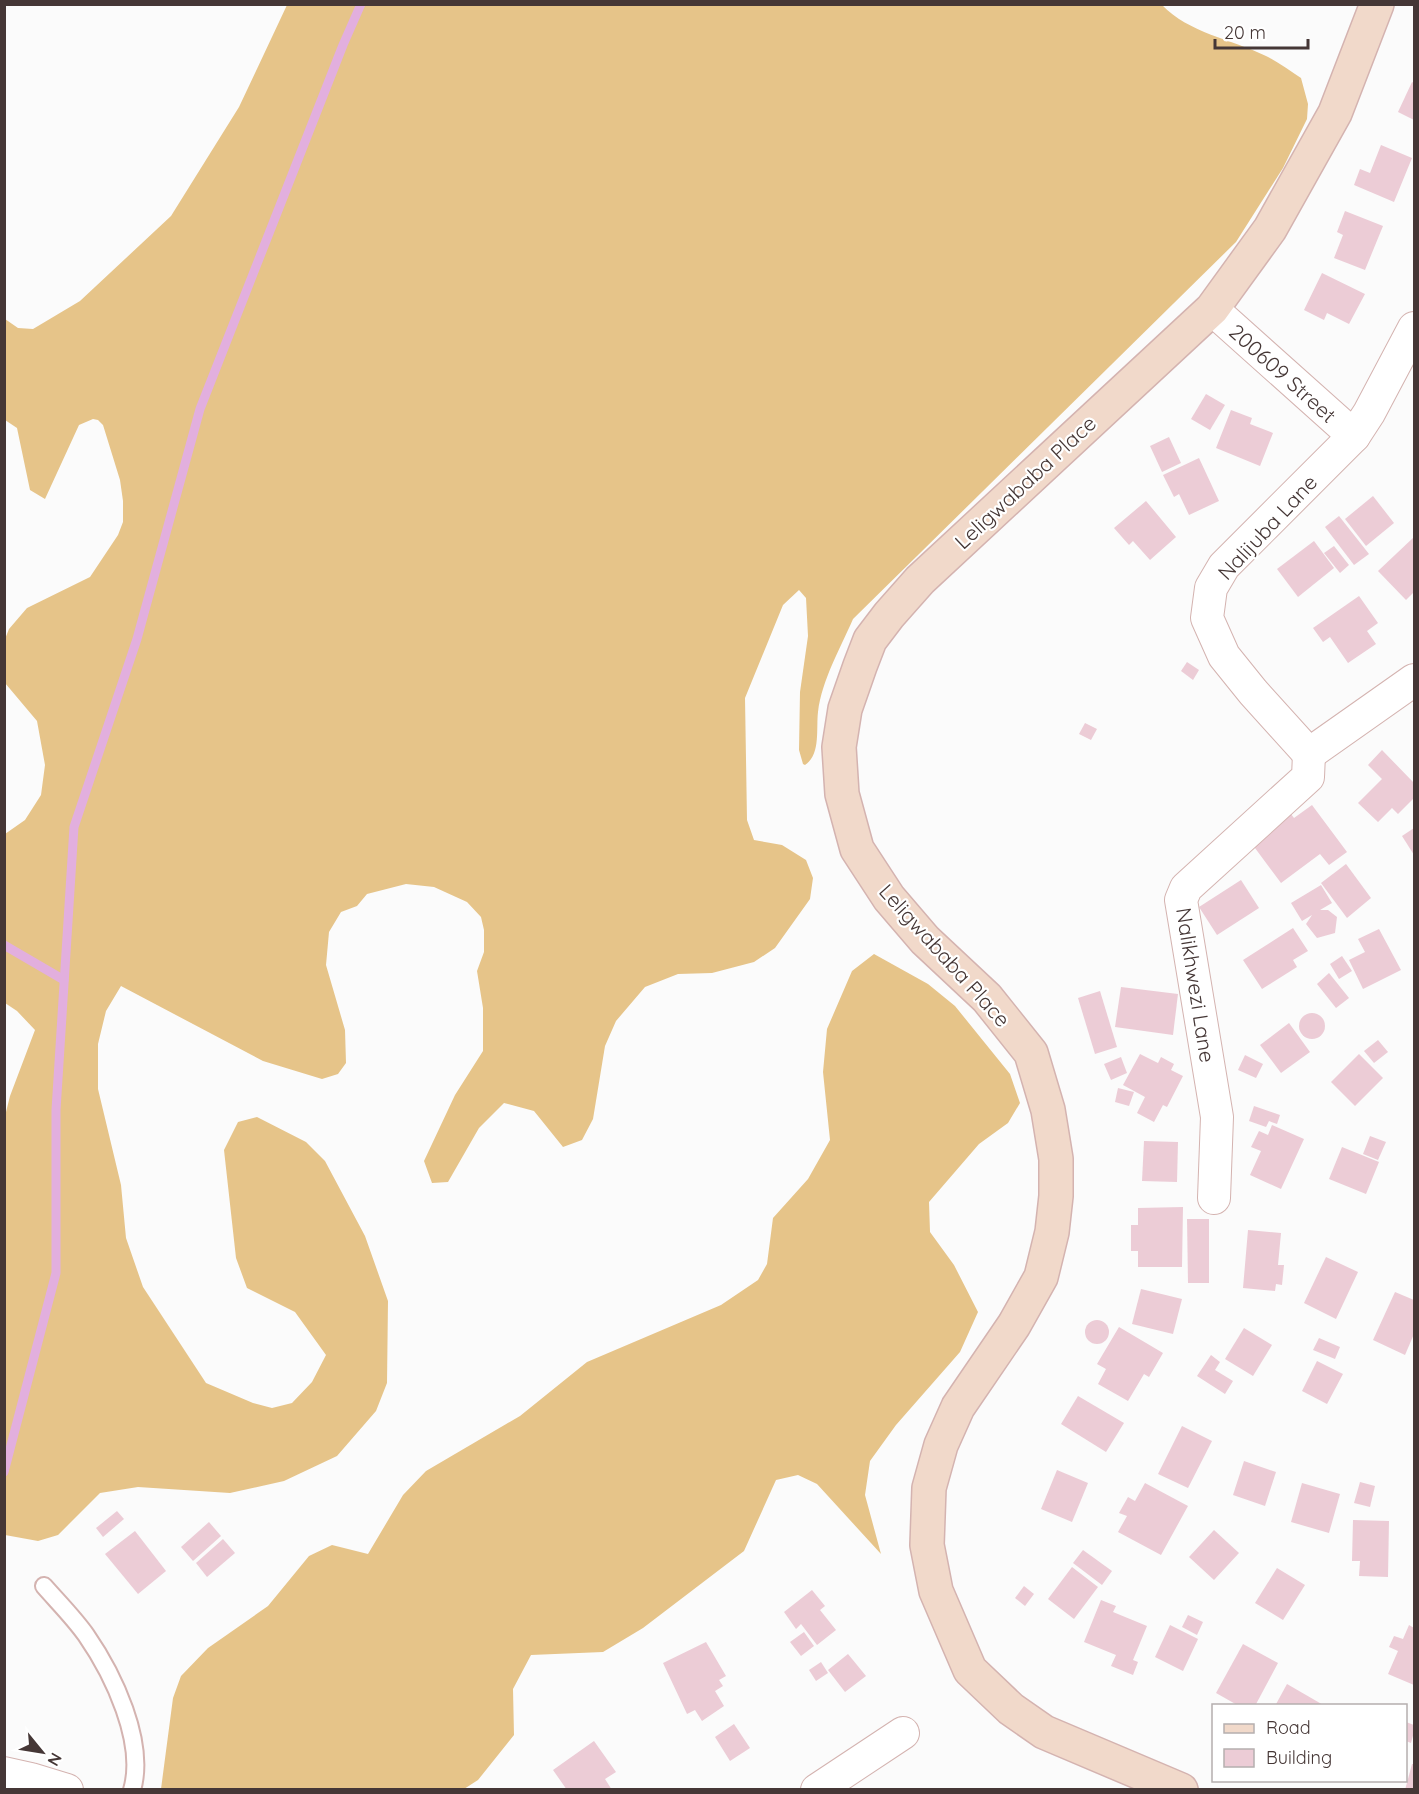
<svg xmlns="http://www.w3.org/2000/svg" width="1419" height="1794" viewBox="0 0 1419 1794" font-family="Quicksand,sans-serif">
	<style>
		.forest { fill: #e6c489 }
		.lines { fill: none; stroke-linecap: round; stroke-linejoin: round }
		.stream { stroke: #e2afde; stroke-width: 9 }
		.building { fill: #ecccd6 }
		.lane-casing { stroke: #d4b3b0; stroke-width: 20 }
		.street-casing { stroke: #d4b3b0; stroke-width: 34 }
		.secondary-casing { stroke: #d4b3b0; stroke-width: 36 }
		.lane { stroke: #fff; stroke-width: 16 }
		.street { stroke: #fff; stroke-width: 32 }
		.secondary { stroke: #f1d9ca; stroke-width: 33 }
		.labels { text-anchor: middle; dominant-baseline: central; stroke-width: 4.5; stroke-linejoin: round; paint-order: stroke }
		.street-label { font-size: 21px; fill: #453736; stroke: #fff }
	</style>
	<rect width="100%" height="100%" fill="#fbfbfb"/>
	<!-- forest -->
	<g class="forest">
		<path d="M287,5H1162C1189,33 1231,39 1266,56C1278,62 1290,71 1301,78L1308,104L1307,119L1283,168L1236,242L853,619C840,649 822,680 818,712C816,728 821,755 805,765L803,764L799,750L800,692L808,636L806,598L799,590L783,605L745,698L747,820L754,840L782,845L806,860L813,878L810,899L775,948L754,962L712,973L678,974L645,987L616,1021L605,1046L593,1119L582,1140L563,1147L534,1111L504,1103L479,1128L448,1182L432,1183L424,1161L455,1095L483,1051V1008L477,971L484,952V930L481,917L467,902L434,887L406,884L367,894L357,906L341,912L329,932L326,965L345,1030L346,1063L338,1074L322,1079L263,1061L121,986L106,1011L98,1044V1089L121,1185L126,1238L143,1287L206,1383L253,1403L272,1408L292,1403L312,1382L326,1355L295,1312L247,1288L236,1258L224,1150L238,1122L257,1117L306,1142L325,1161L365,1236L388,1301L387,1383L376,1411L337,1456L284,1481L230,1493L138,1487L100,1493L58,1535L38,1541L5,1535V1116L10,1096L35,1030L17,1011L5,1003V834L25,820L41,795L45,765L37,721L5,683V639L9,629L27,608L90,577L118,535L123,522V501L120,480L103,425L98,420L93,419L79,425L45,499L30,490L17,428L5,420V319L18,328L33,329L80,301L171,216L239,107Z"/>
		<path d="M874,954L928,984L955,1006L1010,1074L1020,1103L1008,1123L979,1144L929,1202L930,1232L954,1265L978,1312L960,1352L896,1425L870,1461L865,1495L881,1554L817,1484L798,1475L776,1480L744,1551L643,1628L603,1652L531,1655L513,1689L514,1735L478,1780L464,1789H161L173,1698L181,1676L208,1648L268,1606L309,1556L332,1545L368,1554L403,1495L426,1471L520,1416L587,1362L721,1305L758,1280L767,1264L773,1218L808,1179L830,1140L823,1072L827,1029L852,971Z"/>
	</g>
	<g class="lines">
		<!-- stream -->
		<g class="stream">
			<path d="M4,945L64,980"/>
			<path d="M4,1472L56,1273V1110L74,827L137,639L200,409L343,45L361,4"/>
		</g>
	</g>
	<!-- building -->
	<g class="building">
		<path d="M1412,82L1414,83V120L1398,112Z"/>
		<path d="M1381,145L1412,158L1394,202L1354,185L1360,169L1370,173Z"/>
		<path d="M1345,211L1383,226L1365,270L1334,258L1343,235L1337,232Z"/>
		<path d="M1322,273L1365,294L1349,324L1327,313L1324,320L1304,310Z"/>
		<path d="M1206,394L1225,405L1210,430L1191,419Z"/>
		<path d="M1231,410L1252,418L1250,424L1273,433L1260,466L1216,448Z"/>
		<path d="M1169,437L1181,463L1162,472L1150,446Z"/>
		<path d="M1199,458L1219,501L1189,515L1179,494L1174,497L1163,475Z"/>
		<path d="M1373,496L1394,523L1366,546L1345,519Z"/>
		<path d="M1146,501L1176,537L1150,560L1133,541L1129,545L1114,528Z"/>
		<path d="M1339,516L1369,554L1354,565L1325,527Z"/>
		<path d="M1414,537V592L1406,600L1378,571Z"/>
		<path d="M1314,541L1334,568L1298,597L1277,569Z"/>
		<path d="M1334,546L1349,565L1340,573L1324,553Z"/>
		<path d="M1359,596L1378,623L1367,631L1376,644L1348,663L1330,637L1323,642L1313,628Z"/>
		<path d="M1187,662L1199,670L1193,680L1181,671Z"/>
		<path d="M1085,723L1097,729L1091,740L1079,734Z"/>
		<path d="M1382,750L1414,783V798L1398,814L1392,808L1378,822L1358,803L1382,779L1368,765Z"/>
		<path d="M1312,805L1347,852L1329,865L1320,854L1281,883L1252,844L1291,814L1294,818Z"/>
		<path d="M1414,828V855L1402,836Z"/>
		<path d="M1346,864L1371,898L1347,918L1321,883Z"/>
		<path d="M1241,880L1259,908L1217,935L1199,907Z"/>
		<path d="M1321,885L1332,903L1320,910H1328L1337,917L1335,933L1317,938L1306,924L1312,915L1302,921L1291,903Z"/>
		<path d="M1293,928L1308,951L1293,960L1297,967L1262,989L1243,960Z"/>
		<path d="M1379,929L1401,970L1363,989L1349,960L1365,952L1358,939Z"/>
		<path d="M1342,956L1352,971L1339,979L1330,964Z"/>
		<path d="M1329,973L1349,998L1336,1008L1317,984Z"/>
		<path d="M1121,987L1178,994L1173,1035L1115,1027Z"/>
		<path d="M1100,991L1117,1047L1095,1054L1078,998Z"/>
		<circle cx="1312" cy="1026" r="13"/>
		<path d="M1289,1023L1310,1052L1281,1073L1260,1045Z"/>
		<path d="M1378,1040L1388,1052L1374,1063L1364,1051Z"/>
		<path d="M1140,1054L1158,1063L1161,1057L1174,1064L1171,1070L1183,1076L1167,1107L1163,1105L1154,1122L1137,1113L1145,1097L1123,1085Z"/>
		<path d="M1359,1054L1383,1078L1355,1106L1331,1082Z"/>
		<path d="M1245,1055L1263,1064L1256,1078L1238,1070Z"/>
		<path d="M1121,1057L1127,1073L1111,1080L1104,1064Z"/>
		<path d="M1118,1088L1134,1092L1129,1106L1115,1102Z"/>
		<path d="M1254,1106L1280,1115L1277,1124L1269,1121L1266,1127L1249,1121Z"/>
		<path d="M1272,1125L1304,1139L1281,1189L1250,1175L1261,1151L1251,1147L1259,1131L1268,1135Z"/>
		<path d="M1370,1136L1386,1142L1378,1160L1363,1154Z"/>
		<path d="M1144,1141L1178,1142L1177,1182L1142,1181Z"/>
		<path d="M1342,1147L1379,1162L1366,1194L1329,1179Z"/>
		<path d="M1183,1207L1182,1267H1138V1251H1131V1225H1138V1208Z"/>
		<path d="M1187,1219H1209V1283H1188Z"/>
		<path d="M1248,1230L1281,1233L1278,1265H1284L1282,1285L1276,1284L1275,1291L1243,1288Z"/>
		<path d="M1326,1257L1358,1272L1336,1319L1304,1303Z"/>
		<path d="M1141,1289L1182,1299L1173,1334L1132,1324Z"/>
		<path d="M1395,1292L1414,1300V1334L1405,1355L1373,1340Z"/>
		<circle cx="1097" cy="1332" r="12"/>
		<path d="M1119,1327L1163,1353L1149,1377L1144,1374L1128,1401L1098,1384L1106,1369L1097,1364Z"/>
		<path d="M1244,1328L1272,1345L1253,1376L1225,1359Z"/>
		<path d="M1319,1338L1340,1347L1335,1359L1313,1350Z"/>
		<path d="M1211,1355L1220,1362L1215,1370L1233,1381L1225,1394L1197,1376Z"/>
		<path d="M1317,1361L1343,1374L1327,1404L1302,1391Z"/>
		<path d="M1078,1396L1124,1423L1106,1452L1061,1424Z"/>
		<path d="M1182,1426L1212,1441L1188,1488L1158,1474Z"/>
		<path d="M1244,1461L1276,1472L1265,1506L1233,1495Z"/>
		<path d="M1057,1470L1088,1483L1072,1522L1041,1509Z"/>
		<path d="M1360,1482L1375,1486L1370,1507L1354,1503Z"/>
		<path d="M1145,1483L1188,1506L1161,1555L1118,1532L1127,1516L1119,1513L1128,1497L1135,1501Z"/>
		<path d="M1302,1483L1340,1494L1329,1533L1291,1522Z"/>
		<path d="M117,1511L124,1519L103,1537L96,1528Z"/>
		<path d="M1353,1520L1389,1521L1388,1577L1359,1576L1360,1561H1352Z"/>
		<path d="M209,1522L221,1536L193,1561L181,1547Z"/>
		<path d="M1214,1530L1239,1553L1214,1580L1189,1557Z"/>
		<path d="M135,1531L166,1571L138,1594L105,1554Z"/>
		<path d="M223,1539L235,1553L207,1577L196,1563Z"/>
		<path d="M1083,1550L1112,1571L1102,1585L1073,1563Z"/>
		<path d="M1072,1567L1098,1587L1074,1619L1048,1599Z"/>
		<path d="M1277,1568L1305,1585L1283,1620L1255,1603Z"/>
		<path d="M1024,1586L1034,1594L1025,1606L1015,1598Z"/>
		<path d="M812,1590L825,1606L820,1610L836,1630L817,1645L801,1624L796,1629L784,1612Z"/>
		<path d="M1101,1600L1116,1606L1113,1612L1147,1626L1133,1660L1138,1662L1133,1675L1111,1666L1116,1655L1084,1642Z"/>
		<path d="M1188,1615L1203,1622L1197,1635L1182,1627Z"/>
		<path d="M1170,1625L1198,1639L1183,1671L1155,1657Z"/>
		<path d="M1409,1625L1414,1628V1685L1388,1674L1398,1651L1389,1647L1394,1636L1403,1639Z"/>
		<path d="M804,1632L814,1646L801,1656L790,1642Z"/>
		<path d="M706,1642L726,1676L719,1680L723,1686L715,1691L724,1706L702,1721L695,1710L687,1714L663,1663Z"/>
		<path d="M1243,1644L1278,1663L1255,1706H1239L1216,1693Z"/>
		<path d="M848,1654L866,1676L845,1692L828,1670Z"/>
		<path d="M821,1662L828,1673L816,1681L809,1670Z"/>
		<path d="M1287,1684L1325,1706H1275Z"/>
		<path d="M1406,1722L1414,1725V1732L1411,1743L1406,1741Z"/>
		<path d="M734,1724L750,1748L730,1761L715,1737Z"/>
		<path d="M594,1741L616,1772L605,1779L612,1790H567L553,1770Z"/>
		<path d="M1412,1764H1414V1790H1405Z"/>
	</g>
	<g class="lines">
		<defs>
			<path id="lane" d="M44,1586C58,1602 74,1618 86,1635C113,1674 146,1742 132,1790"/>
			<g id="street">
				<path d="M1212,309L1354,436"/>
				<path d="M1309,754L1253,692L1224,656L1207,618L1211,588L1224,566L1354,436L1369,413L1414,328"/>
				<path d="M1309,754L1414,680"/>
				<path d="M1214,1198L1217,1117L1181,900L1186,888L1308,777L1309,754"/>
				<path d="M4,1773L31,1779L67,1790"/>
				<path d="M817,1790L903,1733"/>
			</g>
			<path id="secondary" d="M1181,1790L1044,1732L1011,1709L970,1670L936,1591L927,1545L929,1488L941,1445L958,1407L1014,1325L1041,1277L1052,1232L1056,1196V1159L1048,1110L1031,1053L987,998L925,940L889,898L857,849L842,794L839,747L845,709L860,666L870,640L889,615L920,580L1212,309L1270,229L1335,113L1377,4"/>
		</defs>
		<!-- lane casing -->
		<use href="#lane" class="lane-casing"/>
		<!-- street casing -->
		<use href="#street" class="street-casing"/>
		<!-- secondary casing -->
		<use href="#secondary" class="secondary-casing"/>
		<!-- lane -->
		<use href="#lane" class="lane"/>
		<!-- street -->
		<use href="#street" class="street"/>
		<!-- secondary -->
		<use href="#secondary" class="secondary"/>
	</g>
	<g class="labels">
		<!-- street labels -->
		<g class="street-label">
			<text transform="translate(1283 373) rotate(42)">200609 Street</text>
			<text transform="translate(1025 482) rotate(-43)">Leligwababa Place</text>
			<text transform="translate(1267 527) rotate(-47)">Nalijuba Lane</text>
			<text transform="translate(945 955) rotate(48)">Leligwababa Place</text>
			<text transform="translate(1196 985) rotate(81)">Nalikhwezi Lane</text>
		</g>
	</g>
	<!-- border -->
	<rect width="1419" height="1794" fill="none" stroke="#453736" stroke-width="12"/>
	<!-- legend -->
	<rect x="1212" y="1704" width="195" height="78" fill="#ffffff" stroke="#b5afaf" stroke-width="1.5"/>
	<rect x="1224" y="1724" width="30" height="9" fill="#f1d9ca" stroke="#b5afaf" stroke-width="1.5"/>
	<text x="1266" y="1734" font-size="18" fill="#453736">Road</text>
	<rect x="1224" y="1749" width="30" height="18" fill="#ecccd6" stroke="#b5afaf" stroke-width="1.5"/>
	<text x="1266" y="1764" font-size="18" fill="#453736">Building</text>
	<!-- north arrow -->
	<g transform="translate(42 1752) rotate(120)" stroke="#ffffff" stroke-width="4.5" paint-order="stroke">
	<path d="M0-4.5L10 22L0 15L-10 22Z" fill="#453736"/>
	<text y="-9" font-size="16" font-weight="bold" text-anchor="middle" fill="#453736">N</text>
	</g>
	<!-- scale -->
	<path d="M1215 39v9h93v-9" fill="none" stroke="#453736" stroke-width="3"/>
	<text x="1224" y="39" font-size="18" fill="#453736" stroke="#ffffff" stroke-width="4.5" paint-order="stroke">20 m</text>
</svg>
